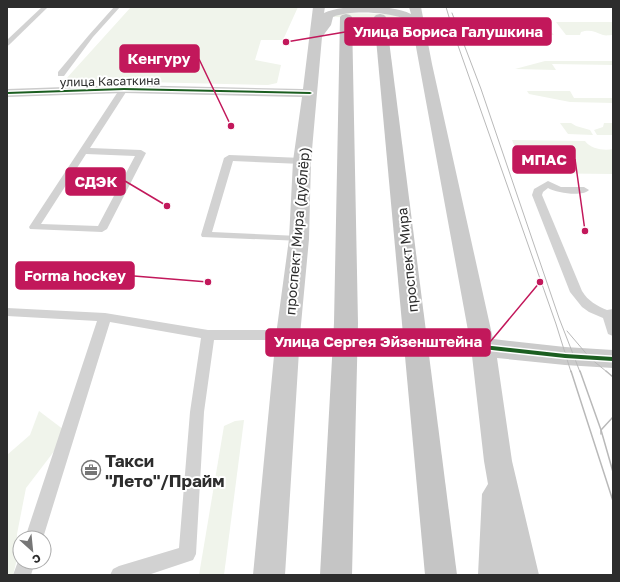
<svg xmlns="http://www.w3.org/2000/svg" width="620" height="582" viewBox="0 0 620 582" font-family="'Golos Text',sans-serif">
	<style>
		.green { fill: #f0f4eb }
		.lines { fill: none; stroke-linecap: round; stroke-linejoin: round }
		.lane { fill: #d2d2d2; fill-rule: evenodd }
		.secondary { fill: #cbcbcb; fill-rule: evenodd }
		.primary { fill: #c5c5c5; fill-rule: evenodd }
		.tram-far1 { stroke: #b9b9b9; stroke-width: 1 }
		.tram { stroke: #b9b9b9; stroke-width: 1.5 }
		.cycleway-casing { stroke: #fff; stroke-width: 3 }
		.cycleway { fill: #1b5e20; fill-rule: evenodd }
		.labels { text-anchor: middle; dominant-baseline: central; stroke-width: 4; stroke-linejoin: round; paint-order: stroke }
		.far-street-label { font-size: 12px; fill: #2d2d2d; stroke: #fff }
		.street-label { font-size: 14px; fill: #2d2d2d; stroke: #fff }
		.near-poi-label { font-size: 17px; font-weight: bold; fill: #2d2d2d; stroke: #fff; text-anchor: start }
		.leader { fill: none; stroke: #c2185b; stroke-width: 1.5 }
		.callout-dot { fill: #c2185b; stroke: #fff; stroke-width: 1.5 }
		.callout { fill: #c2185b; stroke: #c2185b; stroke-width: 1.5 }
		.callout-label { font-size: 15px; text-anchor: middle; font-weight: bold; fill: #fff }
	</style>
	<rect width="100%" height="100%" fill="#fff"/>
	<!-- green -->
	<g class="green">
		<path d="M131,7H298L283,40H261L255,60L281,65L277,83L268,85L65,80Z"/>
		<path d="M342,13L392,14L402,18L331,17Z"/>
		<path d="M474,22H544L554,35C550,35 544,36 541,35C533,32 528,29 519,32L518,35L479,34Z"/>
		<path d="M556,22H613V35C610,35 606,36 603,35C595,32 590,29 581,32L580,35H566Z"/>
		<path d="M545,61H613V65L552,64L556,70L515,69Z"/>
		<path d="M527,91H570L574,98H613V103L570,102L529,94Z"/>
		<path d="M560,123H571L576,126L590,130L593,135L568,134Z"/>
		<path d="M604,123H613V135H597L594,130L603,127Z"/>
		<path d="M512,140L585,141C591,149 604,151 613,149V174L525,173Z"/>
		<path d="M39,411L68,433L26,488L17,534V559L13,575H7V455L30,435Z"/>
		<path d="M244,420L224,575H199L224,426L235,421Z"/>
	</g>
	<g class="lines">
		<!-- lane -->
		<g class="lane">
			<path d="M42,7H48L9,45L7,46V40Z"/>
			<path d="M114,7H120L93,37L64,76H58V72L89,35Z"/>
			<path d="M121,87H127L128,89L90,148L141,150L146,153L107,229L102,232L30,229L29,227ZM86,154L135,156L98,226L41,224Z"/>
			<path d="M229,155L302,158L307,161L302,164L233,161L212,232L299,236L304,239L303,241L202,237L201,235L224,158Z"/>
			<path d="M548,181L561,187H584L589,190C582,197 557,193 548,188L543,192L542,195L582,291C588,301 597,306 607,310L613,309V336L608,334L603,318L589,312L582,307L570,292L532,195L534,189Z"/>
			<path d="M7,308L105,313L208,330H288L293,332L294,335L293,338L288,340H214L204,412L196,554L193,560L148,575H110L113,569L119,566L179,548L190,412L201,338L110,322L43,538H25L97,321L7,316Z"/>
			<path d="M20,556V562H35L31,575H13Z"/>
		</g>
		<!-- secondary -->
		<path class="secondary" d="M313,7H325L324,13C346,4 389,4 411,14L409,7H421L432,64L493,339L565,347L613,350V368L565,365L497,358L512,461L539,575H478L482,494L488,484L484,461L471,347L414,36L402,18C386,12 349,10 333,17L331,25L322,37L311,161L309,239L300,335L285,575H253L276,335L289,239L293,161L302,97L124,93L7,97V89L124,85L303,89Z"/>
		<!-- primary -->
		<g class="primary">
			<path d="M346,14L350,15L352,17L358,323L352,575H320L334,323L340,17L342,15Z"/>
			<path d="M380,14L384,15L386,17L457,575H425L374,17L376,15Z"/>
		</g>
		<!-- tram-far1 -->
		<g class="tram-far1">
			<path d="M446,7L455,37L556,324L571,372"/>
			<path d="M452,13L481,89L559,318L580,372"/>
			<path d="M567,331L590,358L607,372"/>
		</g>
		<!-- tram -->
		<g class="tram">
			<path d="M571,371L613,501"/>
			<path d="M580,371L601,430L613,472"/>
			<path d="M606,371L613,377"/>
			<path d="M601,434V430L613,417"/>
		</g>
		<defs>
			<g id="cycleway">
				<path d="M124,88L310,92L312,93L310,94L124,90L7,94V92Z"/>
				<path d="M483,345L565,354L613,357V361L565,358L483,349L481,348L480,347L481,346Z"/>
			</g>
		</defs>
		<!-- cycleway casing -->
		<use href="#cycleway" class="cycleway-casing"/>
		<!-- cycleway -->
		<use href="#cycleway" class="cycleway"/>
	</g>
	<!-- icons -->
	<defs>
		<symbol id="office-ring" viewBox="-11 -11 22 22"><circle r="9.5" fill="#fff" stroke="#767676" stroke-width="1.5"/><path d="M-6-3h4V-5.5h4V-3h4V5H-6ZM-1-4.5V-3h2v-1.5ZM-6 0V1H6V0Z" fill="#767676"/></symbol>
	</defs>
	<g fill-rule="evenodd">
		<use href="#office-ring" x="80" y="459" width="22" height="22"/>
	</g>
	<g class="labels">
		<!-- far-street labels -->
		<g class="far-street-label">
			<text transform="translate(110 81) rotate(-1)">улица Касаткина</text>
		</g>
		<!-- street labels -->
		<g class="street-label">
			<text transform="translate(297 231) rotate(-85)">проспект Мира (дублёр)</text>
			<text transform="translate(407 260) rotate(-96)">проспект Мира</text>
		</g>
		<!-- near-poi labels -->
		<g class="near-poi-label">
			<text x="105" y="460">Такси<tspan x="105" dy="20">"Лето"/Прайм</tspan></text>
		</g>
	</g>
	<!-- callouts -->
	<path class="leader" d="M286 42L345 32M231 126L199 59M585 231L575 159M167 206L125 181M208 282L134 276M540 282L490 342"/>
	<g class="callout-dot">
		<circle cx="286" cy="42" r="4"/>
		<circle cx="231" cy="126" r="4"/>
		<circle cx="585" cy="231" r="4"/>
		<circle cx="167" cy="206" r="4"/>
		<circle cx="208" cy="282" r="4"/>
		<circle cx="540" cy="282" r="4"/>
	</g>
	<g class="callout">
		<rect x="345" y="18" width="206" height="27" rx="4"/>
		<rect x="120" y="45" width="79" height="27" rx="4"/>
		<rect x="513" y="146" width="62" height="27" rx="4"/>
		<rect x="66" y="168" width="59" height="27" rx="4"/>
		<rect x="16" y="262" width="118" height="27" rx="4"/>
		<rect x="266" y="329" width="224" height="27" rx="4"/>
	</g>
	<g class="callout-label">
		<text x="448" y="37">Улица Бориса Галушкина</text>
		<text x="159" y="64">Кенгуру</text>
		<text x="544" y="165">МПАС</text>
		<text x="96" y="187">СДЭК</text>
		<text x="75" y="281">Forma hockey</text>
		<text x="378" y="347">Улица Сергея Эйзенштейна</text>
	</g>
	<!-- border -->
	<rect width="620" height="582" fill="none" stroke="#2d2d2d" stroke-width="16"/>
	<!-- north arrow -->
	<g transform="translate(32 550) rotate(153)"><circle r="19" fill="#ffffff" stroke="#ababab"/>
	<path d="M0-3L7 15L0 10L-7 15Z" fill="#767676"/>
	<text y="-6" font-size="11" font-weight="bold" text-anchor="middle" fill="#2d2d2d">С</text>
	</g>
</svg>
